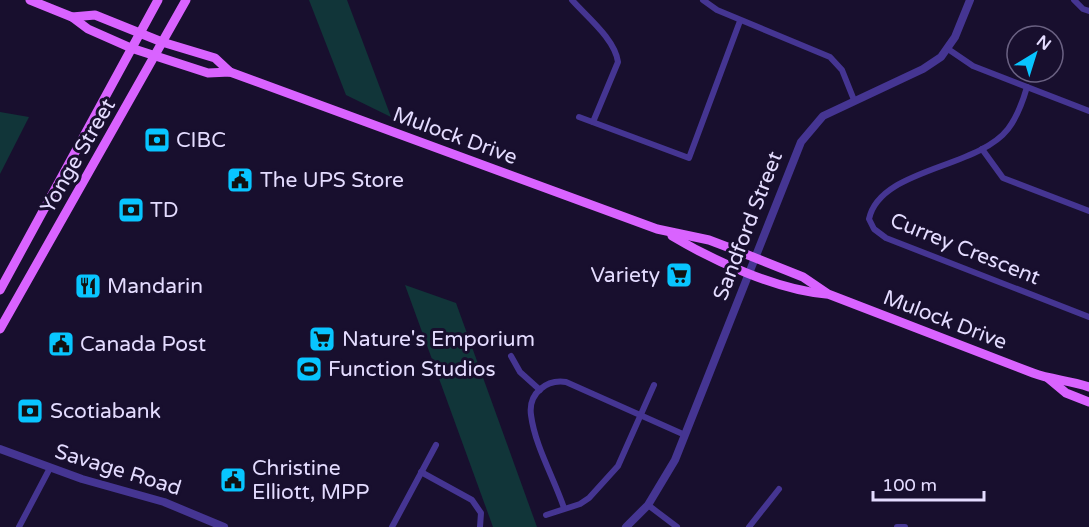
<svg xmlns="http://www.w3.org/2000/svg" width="1089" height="527" viewBox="0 0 1089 527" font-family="'Varela Round',sans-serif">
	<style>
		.green { fill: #113539 }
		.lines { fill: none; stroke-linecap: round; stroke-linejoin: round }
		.minor { stroke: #453592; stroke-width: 6 }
		.tertiary { stroke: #453592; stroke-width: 8 }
		.primary { stroke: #d963ff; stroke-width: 9 }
		.labels { text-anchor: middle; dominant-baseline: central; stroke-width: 6; stroke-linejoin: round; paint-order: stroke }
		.street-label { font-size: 21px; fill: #e4dcff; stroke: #180f2e }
		.poi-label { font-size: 21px; fill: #e4dcff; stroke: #180f2e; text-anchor: start }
	</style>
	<rect width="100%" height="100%" fill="#180f2e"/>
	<!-- green -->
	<g class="green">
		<path d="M309,0H347L391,117L346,95Z"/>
		<path d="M0,112L29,117L0,174Z"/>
		<path d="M405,285L456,303L537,527H493Z"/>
	</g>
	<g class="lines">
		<!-- minor -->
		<g class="minor">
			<path d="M572,0C587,17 615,39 618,62L593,122"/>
			<path d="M703,0L717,10L830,57L842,70L854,100"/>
			<path d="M1074,0L1083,9L1089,11"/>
			<path d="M948,49L973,66L1089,111"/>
			<path d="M1027,87C1023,101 1017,117 1008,129C977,169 880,168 869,219L874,229L886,238L1089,317"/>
			<path d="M579,117L689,158L740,21"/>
			<path d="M982,149L1003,178L1089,211"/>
			<path d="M511,356L520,372L540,390"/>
			<path d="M421,472L472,500L481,513L480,527"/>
			<path d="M648,505L677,527"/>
			<path d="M564,508C554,478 535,446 531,415C528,393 547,379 566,382L685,435"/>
			<path d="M546,515L580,504L589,498L618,466L654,385"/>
			<path d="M19,527L50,468"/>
			<path d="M392,527L436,445"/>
			<path d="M749,527L779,489"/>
			<path d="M897,527H905"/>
		</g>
		<!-- tertiary -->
		<g class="tertiary">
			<path d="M0,449L82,479L164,502L224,527"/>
			<path d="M626,527L648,505L675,460L801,142L823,116L923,69L941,57L955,37L970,0"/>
		</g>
		<!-- primary -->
		<g class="primary">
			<path d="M30,0L72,17L88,29L131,48L208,73L230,72L657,229L709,240L738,251L803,277L828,294L1033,373C1051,380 1070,380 1089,387"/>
			<path d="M72,17L95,15L162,42L215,58L230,72"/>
			<path d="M672,236C714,261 777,290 826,294"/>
			<path d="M0,290L158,0"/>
			<path d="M0,329L186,0"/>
			<path d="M1048,378L1066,393L1089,402"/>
		</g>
	</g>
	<!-- icons -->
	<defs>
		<symbol id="bank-square" viewBox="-11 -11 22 22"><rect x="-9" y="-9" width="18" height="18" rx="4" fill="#08c5ff" stroke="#180f2e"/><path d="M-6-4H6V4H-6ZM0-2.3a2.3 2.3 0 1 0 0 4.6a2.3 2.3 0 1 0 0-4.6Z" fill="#111"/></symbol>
		<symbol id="civic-square" viewBox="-11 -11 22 22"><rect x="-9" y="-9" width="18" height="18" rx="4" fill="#08c5ff" stroke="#180f2e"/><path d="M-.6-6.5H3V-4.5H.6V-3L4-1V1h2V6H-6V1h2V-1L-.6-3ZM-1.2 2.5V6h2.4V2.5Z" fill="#111"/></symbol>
		<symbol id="supermarket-square" viewBox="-11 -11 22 22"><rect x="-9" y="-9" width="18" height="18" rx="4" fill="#08c5ff" stroke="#180f2e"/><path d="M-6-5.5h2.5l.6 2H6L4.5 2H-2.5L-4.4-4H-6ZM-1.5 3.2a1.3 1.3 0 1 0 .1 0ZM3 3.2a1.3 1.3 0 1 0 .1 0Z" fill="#111"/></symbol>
		<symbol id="restaurant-square" viewBox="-11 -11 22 22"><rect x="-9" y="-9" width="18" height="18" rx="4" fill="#08c5ff" stroke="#180f2e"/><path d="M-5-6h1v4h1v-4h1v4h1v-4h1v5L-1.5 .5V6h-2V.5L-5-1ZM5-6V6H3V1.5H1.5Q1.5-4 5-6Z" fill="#111"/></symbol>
		<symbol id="stadium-square" viewBox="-11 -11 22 22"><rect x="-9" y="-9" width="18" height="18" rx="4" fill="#08c5ff" stroke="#180f2e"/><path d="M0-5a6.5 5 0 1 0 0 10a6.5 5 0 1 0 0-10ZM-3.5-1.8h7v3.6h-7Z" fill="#111"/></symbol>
	</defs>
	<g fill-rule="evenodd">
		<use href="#bank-square" x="142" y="125" width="30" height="30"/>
		<use href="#civic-square" x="225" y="165" width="30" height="30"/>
		<use href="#bank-square" x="116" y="195" width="30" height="30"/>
		<use href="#supermarket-square" x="664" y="260" width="30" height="30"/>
		<use href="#restaurant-square" x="73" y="271" width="30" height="30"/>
		<use href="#supermarket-square" x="307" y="324" width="30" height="30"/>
		<use href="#civic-square" x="46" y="329" width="30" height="30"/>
		<use href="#stadium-square" x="294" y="354" width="30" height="30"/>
		<use href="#bank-square" x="15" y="396" width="30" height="30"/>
		<use href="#civic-square" x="218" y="465" width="30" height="30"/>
	</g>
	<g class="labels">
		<!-- street labels -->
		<g class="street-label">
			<text transform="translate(455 136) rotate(20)">Mulock Drive</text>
			<text transform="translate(78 156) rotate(-60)">Yonge Street</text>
			<text transform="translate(748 226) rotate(-69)">Sandford Street</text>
			<text transform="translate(965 249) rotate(22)">Currey Crescent</text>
			<text transform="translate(945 320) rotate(21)">Mulock Drive</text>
			<text transform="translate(118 470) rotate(17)">Savage Road</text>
		</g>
		<!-- poi labels -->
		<g class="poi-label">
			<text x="176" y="140">CIBC</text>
			<text x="260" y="180">The UPS Store</text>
			<text x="150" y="210">TD</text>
			<text x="660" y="275" text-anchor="end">Variety</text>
			<text x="107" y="286">Mandarin</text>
			<text x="342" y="339">Nature's Emporium</text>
			<text x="80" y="344">Canada Post</text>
			<text x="328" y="369">Function Studios</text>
			<text x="50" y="411">Scotiabank</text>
			<text x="252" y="468">Christine<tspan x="252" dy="24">Elliott, MPP</tspan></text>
		</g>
	</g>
	<!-- north arrow -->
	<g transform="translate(1035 54) rotate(38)"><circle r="28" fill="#180f2e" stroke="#6a6182" stroke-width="1.5"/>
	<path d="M0-4.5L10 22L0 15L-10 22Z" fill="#08c5ff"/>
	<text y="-9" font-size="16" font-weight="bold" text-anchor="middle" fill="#e4dcff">N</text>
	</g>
	<!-- scale -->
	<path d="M873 491v9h111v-9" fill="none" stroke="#e4dcff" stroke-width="3"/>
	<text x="882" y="491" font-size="18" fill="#e4dcff" stroke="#180f2e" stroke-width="4.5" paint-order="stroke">100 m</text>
</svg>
